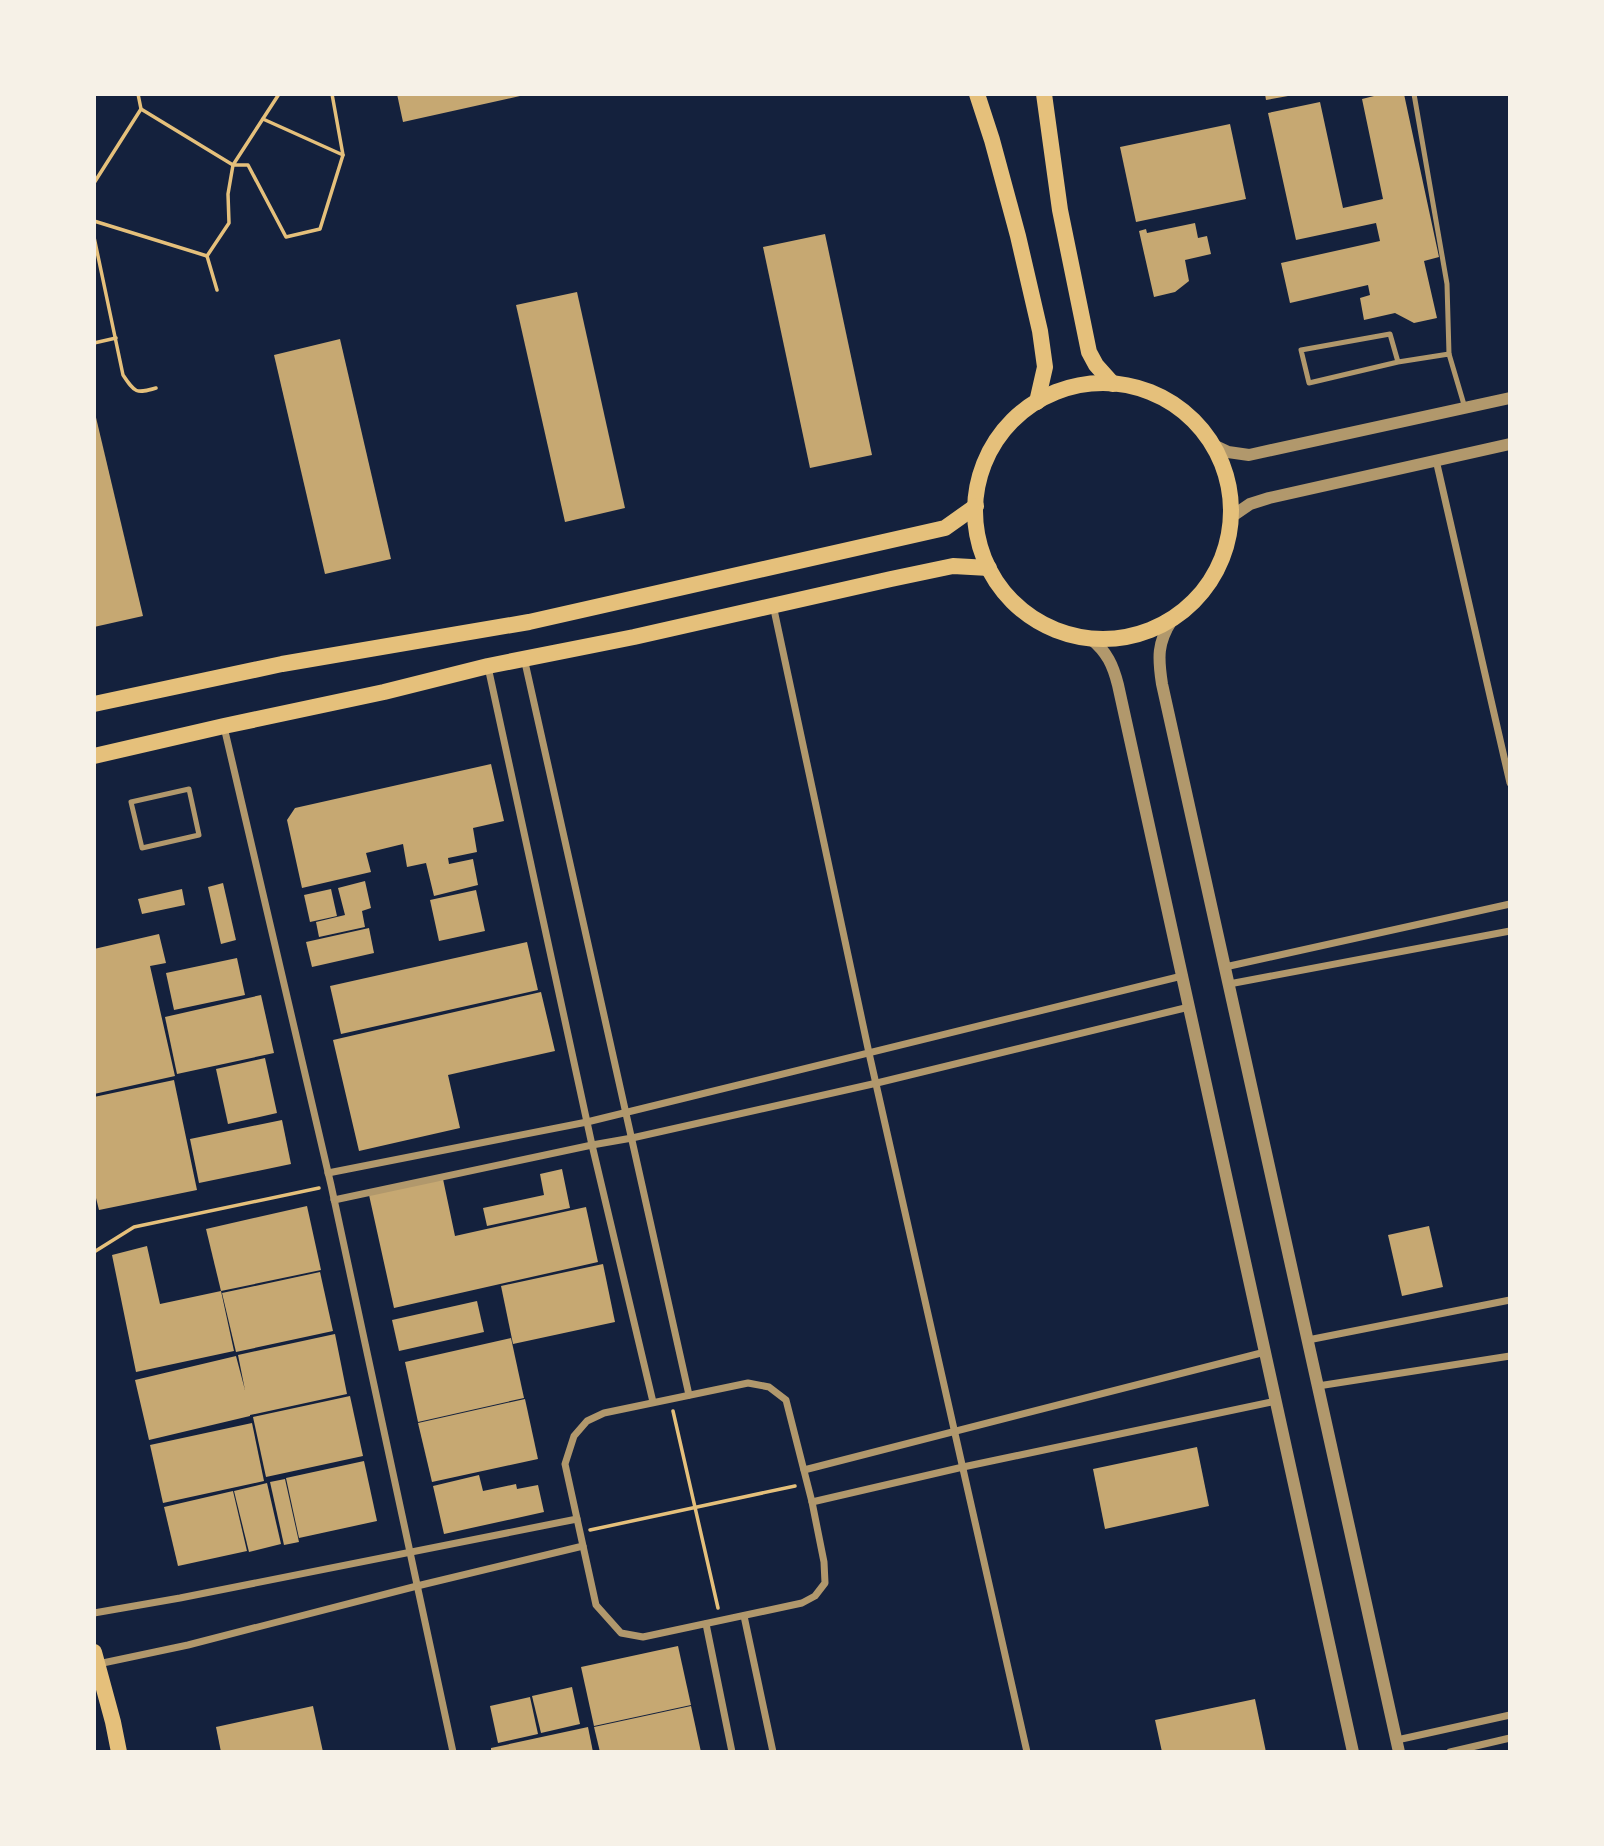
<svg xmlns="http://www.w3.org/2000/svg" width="1604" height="1846" viewBox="0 0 1604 1846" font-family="Mulish,sans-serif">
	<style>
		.building { fill: #c6a872 }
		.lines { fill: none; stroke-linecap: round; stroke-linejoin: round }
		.path { stroke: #e5c07b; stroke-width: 3.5 }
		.service { stroke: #b1986c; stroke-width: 5 }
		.minor { stroke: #b1986c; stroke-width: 7 }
		.tertiary { stroke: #b1986c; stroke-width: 12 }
		.primary { stroke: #e5c07b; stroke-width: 16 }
	</style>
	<rect width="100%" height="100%" fill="#14213d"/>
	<!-- building -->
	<g class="building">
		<path d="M397,94H519L520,96L403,122Z"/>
		<path d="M1265,94H1288V96L1266,100Z"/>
		<path d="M1382,94H1404L1439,257L1424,261L1437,318L1414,323L1395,313L1364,320L1360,298L1370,295L1368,285L1290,303L1281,263L1380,241L1376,223L1296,240L1268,113L1320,102L1343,208L1383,199L1362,99Z"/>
		<path d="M1230,124L1246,199L1136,222L1120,147Z"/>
		<path d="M1195,223L1198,238L1207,236L1211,254L1185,260L1189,281L1175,292L1154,297L1139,231L1146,229L1147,233Z"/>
		<path d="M825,234L872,455L810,468L763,247Z"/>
		<path d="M577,292L625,508L565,522L516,305Z"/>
		<path d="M340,339L391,559L325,574L274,355Z"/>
		<path d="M94,409L143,616L94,627Z"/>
		<path d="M491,764L504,821L473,828L477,852L448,858L449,864L473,859L478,885L434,896L426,863L407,867L403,844L366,853L371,872L302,888L287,820L295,808Z"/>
		<path d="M365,881L371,908L362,911L365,927L319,937L316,922L345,915L338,888Z"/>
		<path d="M223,883L236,940L221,944L208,887Z"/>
		<path d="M182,889L185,905L142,914L138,899Z"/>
		<path d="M331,889L337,916L310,922L304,895Z"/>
		<path d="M476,890L485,931L439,941L430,900Z"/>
		<path d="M369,928L374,953L312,967L306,942Z"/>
		<path d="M159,934L166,963L150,966L175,1076L94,1094V949Z"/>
		<path d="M527,942L538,990L341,1034L330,986Z"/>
		<path d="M237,958L245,995L174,1010L166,973Z"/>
		<path d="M541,992L555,1051L448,1075L460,1128L359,1151L333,1040Z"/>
		<path d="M261,995L274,1053L177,1074L165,1017Z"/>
		<path d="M265,1058L277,1113L228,1124L216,1069Z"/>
		<path d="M174,1080L197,1190L99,1210L94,1190V1097Z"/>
		<path d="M282,1120L291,1164L199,1183L190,1139Z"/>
		<path d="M562,1169L570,1208L487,1226L483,1208L544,1195L540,1174Z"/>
		<path d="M443,1179L455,1236L586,1207L598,1262L394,1308L369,1195Z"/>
		<path d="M307,1206L321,1270L221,1291L206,1229Z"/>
		<path d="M1429,1226L1443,1287L1402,1296L1388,1235Z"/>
		<path d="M147,1246L160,1304L221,1291L234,1351L136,1372L112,1255Z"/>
		<path d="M603,1264L615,1322L513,1344L501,1286Z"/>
		<path d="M320,1272L333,1331L236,1352L222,1293Z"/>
		<path d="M477,1301L484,1332L399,1351L392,1320Z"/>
		<path d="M335,1334L347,1394L250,1415V1416L149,1440L135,1380L236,1356L245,1390L238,1355Z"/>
		<path d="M511,1338L524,1398L418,1422L405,1362Z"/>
		<path d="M350,1396L363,1456L266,1477L253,1417Z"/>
		<path d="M525,1399L538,1459L432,1482L418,1423Z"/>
		<path d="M252,1423L264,1481L163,1503L150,1445Z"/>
		<path d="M1197,1447L1209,1506L1105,1529L1093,1469Z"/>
		<path d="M364,1461L377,1521L299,1538L286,1478Z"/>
		<path d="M479,1475L483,1491L516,1484L517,1489L538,1485L544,1512L444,1534L433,1486Z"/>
		<path d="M285,1479L299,1542L284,1545L270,1482Z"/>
		<path d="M267,1483L281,1544L249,1552L234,1491Z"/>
		<path d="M233,1491L247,1551L178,1566L164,1507Z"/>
		<path d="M678,1646L691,1705L594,1726L581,1667Z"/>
		<path d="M572,1687L580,1724L541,1733L532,1696Z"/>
		<path d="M530,1697L538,1734L498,1743L490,1706Z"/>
		<path d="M1255,1699L1266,1752H1162L1155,1720Z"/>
		<path d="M313,1706L323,1752H221L216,1727Z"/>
		<path d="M691,1706L701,1752H600L594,1727Z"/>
		<path d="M588,1727L593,1752H491V1748Z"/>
	</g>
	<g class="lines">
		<!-- path -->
		<g class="path">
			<path d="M138,94L141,109"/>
			<path d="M263,119L343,155"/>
			<path d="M94,183L141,109L233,165L279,94"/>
			<path d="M94,221L207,256"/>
			<path d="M94,237L123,375C135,393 136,394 156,388"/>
			<path d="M217,290L207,256L229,223L228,194L233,165H248L286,237L320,229L343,155L332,94"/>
			<path d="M94,343L116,338"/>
			<path d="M94,1252L134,1227L319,1188"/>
			<path d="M673,1411L718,1608"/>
			<path d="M590,1530L795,1486"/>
		</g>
		<!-- service -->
		<g class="service">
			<path d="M1414,94L1447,284L1449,354"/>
			<path d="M1398,362L1309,383L1301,350L1390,334L1398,362L1449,354L1465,408"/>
			<path d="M189,789L199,835L142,848L131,802Z"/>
		</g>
		<!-- minor -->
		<g class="minor">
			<path d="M1436,460L1510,783"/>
			<path d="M773,605L869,1053L1027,1752"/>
			<path d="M524,658L689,1395"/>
			<path d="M488,667L592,1145L653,1402"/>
			<path d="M224,727L331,1185L453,1752"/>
			<path d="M1225,967L1510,904"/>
			<path d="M1229,984L1510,931"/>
			<path d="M328,1173L587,1122L1182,976"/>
			<path d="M334,1200L592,1145L632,1138L877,1083L1189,1007"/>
			<path d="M1308,1340L1510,1300"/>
			<path d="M748,1383L769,1387L786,1400L812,1502L824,1562L825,1583L815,1596L802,1603L643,1637L621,1633L596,1605L565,1464L574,1436L587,1421L604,1413Z"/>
			<path d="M1318,1386L1510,1356"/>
			<path d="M804,1470L1265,1352"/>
			<path d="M812,1502L963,1467L1276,1401"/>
			<path d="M94,1613L180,1598L577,1519"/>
			<path d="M744,1616L773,1752"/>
			<path d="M706,1624L732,1752"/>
			<path d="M98,1664L188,1645L417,1586L583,1546"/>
			<path d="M1397,1740L1510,1715"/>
			<path d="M1450,1752L1510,1738"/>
		</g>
		<!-- tertiary -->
		<g class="tertiary">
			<path d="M1211,444L1228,452L1249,455L1510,398"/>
			<path d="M1231,517L1250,504L1269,498L1510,444"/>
			<path d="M1172,620C1157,643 1158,658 1162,684L1399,1752"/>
			<path d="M1091,639C1107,652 1113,665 1118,685L1353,1752"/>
		</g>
		<!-- primary -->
		<g class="primary">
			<path d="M977,94L992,140L1018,236L1040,331L1045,367L1037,402"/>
			<path d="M1044,94L1060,210L1089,352L1096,365L1113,384"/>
			<circle cx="1103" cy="511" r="128"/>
			<path d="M94,704L282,664L529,622L945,528L976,506"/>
			<path d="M94,756L224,726L384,692L488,666L634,637L891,579L953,566L989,568"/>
			<path d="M94,1652L113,1722L119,1752"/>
		</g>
	</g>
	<!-- border -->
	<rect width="1604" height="1846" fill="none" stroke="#f6f1e7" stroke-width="192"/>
</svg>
